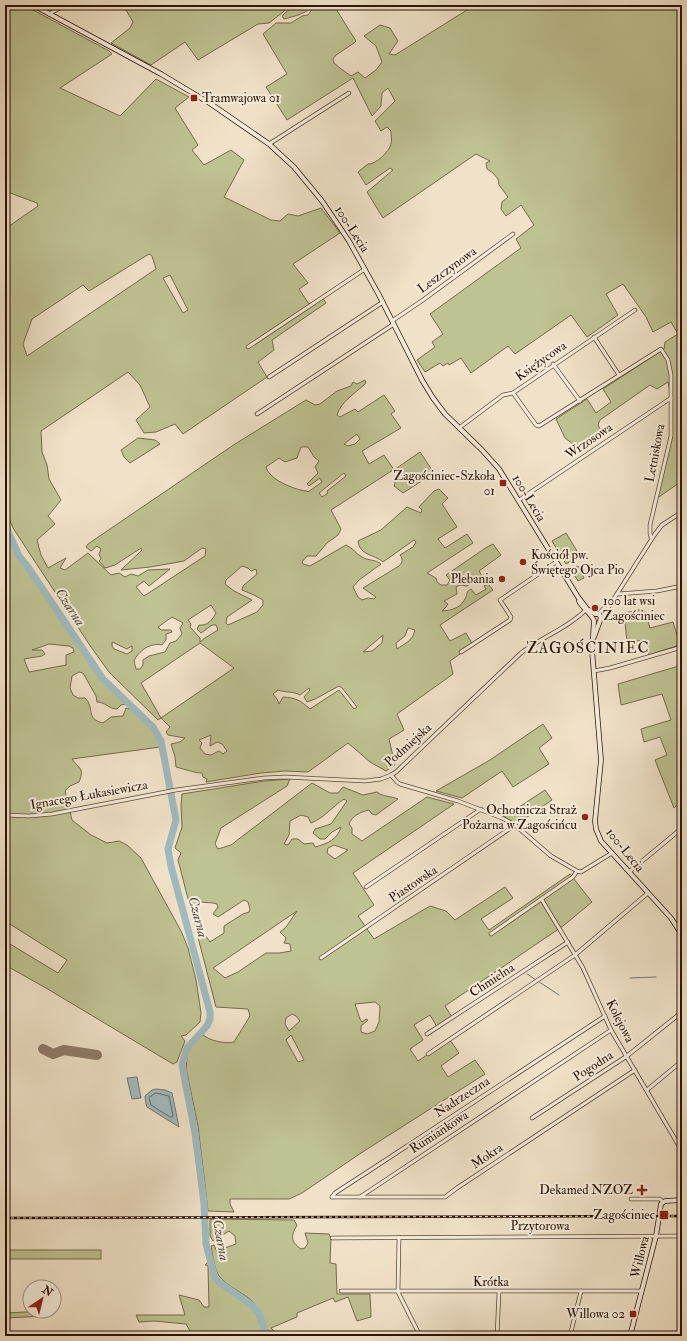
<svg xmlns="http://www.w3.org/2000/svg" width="687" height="1341" viewBox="0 0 687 1341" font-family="'IM FELL Double Pica',serif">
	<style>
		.green { fill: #bfc292; stroke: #756b4c; fill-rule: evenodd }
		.water { fill: #9fbbc0; stroke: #717876 }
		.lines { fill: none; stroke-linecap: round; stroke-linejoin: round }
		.shore { stroke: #656863; stroke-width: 1 }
		.stream { stroke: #717876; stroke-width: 1 }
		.river { stroke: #9fbbc0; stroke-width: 7 }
		.taxiway { stroke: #8e7b67; stroke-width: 10 }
		.street-casing { stroke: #5c4836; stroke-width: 4.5 }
		.secondary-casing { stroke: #2b1406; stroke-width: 5.5 }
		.street { stroke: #f5ecdb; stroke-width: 3 }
		.secondary { stroke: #f5ecdb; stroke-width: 4 }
		.rail-casing { stroke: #2b1406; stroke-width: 2.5 }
		.rail { stroke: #f5ecdb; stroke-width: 1; stroke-dasharray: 3; stroke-linecap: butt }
		.poi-dot { fill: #8f2418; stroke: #f5ecdb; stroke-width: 1.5 }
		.labels { text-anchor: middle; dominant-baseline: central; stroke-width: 4; stroke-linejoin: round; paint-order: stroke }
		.poi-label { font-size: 13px; fill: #2b1406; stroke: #f5ecdb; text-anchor: end }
		.street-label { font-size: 13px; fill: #2b1406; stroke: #f5ecdb }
		.water-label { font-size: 14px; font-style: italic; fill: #544e47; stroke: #f5ecdb }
		.quarter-label { font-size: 15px; letter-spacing: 1px; fill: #2b1406; stroke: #f5ecdb }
	</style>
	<rect width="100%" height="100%" fill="#f0e2c8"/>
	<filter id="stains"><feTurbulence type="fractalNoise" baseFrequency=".005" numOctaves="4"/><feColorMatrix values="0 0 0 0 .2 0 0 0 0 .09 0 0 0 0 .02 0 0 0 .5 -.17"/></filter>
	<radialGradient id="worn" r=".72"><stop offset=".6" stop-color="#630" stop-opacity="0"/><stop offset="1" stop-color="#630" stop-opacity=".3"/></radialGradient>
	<!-- green -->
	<g class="green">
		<path d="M5,5H24L109,51L112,54L60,88L120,116L156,79L189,97L175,108L198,145L192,150L204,165L231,150L244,160L224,197L271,220L280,221L288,214L298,216L321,208L340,233L293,264L308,283L299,289L309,304L322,297L326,303L272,340L274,350L258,362L267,377L183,434L175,424L156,432L144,433L136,420L150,407L140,385L128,372L41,431L42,452L47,465L49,479L61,500L48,516L55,524L37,540L41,555L48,568L66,558L60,568L65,570L88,553L111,575L119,573L125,577L131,574L138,576L148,570L170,569L149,586L144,581L136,587L144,596L205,556L206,549L202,548L184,561L150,567L121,570L142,550L141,548L115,565L105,568L99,561L101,559L99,554L101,549L97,546L91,551L86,547L88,544L235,444L306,400L315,405L320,404L337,391L351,386L353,382L357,384L365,380L366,383C356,393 341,401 337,415L340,417L355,409L358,412L384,395L395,411L391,414L401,428L362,451L369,464L384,455L394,470L420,452L434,473L403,493L394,486L397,476L393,470L331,510L341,529L338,535L327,543L316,556H307L302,562L303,564L310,566L346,545C353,548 356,554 362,557C368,561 375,559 381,564L359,580L353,587L358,597L362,600L368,598L374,599L376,597L363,588L399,566C403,562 403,559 400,555L413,547L416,542L414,540L383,562C374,554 360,556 358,541L381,530L407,507L421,513L422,510L419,507L434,491L439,489L448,498L442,504L457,527L438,539L445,548L467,534L473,543L427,573L436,578L437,582L441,585H447L450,580L446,575L487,547L493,544L501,555L479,571L482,576L467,586L460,585L456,587L457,594L444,601L448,604L446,607L442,611C453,610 461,608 466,597C467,593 467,591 471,589L476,595L486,589L484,586L488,584L493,590L440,625L450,641L466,633L473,645L450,661L453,674L397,714L404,730L389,739L395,765L386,771L370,762L348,743L308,772L285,771L261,773L206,782L207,779L203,777L202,773C195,773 184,769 176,767L175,757L171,744L180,742L185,738L168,735L166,732L170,727L161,718L158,720L109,672L91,647L13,528L5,509V229L38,206L37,203L5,191ZM149,254L152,256L156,269L27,356L23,344L32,319L83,285L89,291ZM170,275L188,310L183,313L163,278ZM357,434L360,439L355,444L348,446L344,444ZM301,447H308L314,457L319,461L315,467L318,473L307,484L309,486L320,478L322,482L308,492L307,491C298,491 277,482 271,475C269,473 267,470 266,467L279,458L285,462L297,458ZM344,473L346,476L327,491L328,493L322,497L319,493ZM242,566L248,568L251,571L256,569L257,574L243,586L242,590L254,595L263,600V605L257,612L228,625L226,623L227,617L252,600L234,591L225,584L226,580ZM211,605L216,613C212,620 208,626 199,625L197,629L201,633L212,625H216L218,630L205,638L200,642V638L190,627L191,624L188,620ZM172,617L183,623L180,628L182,634L176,641L170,643L165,652L149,656L143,660V665L140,669H136L134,661C138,651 151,642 162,645L166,640V634L172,632L171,630H161L158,627ZM408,628L415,630L413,636L409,641L397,649L396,643L405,636ZM383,635L382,643L372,651L363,652ZM112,642L127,649L132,646V651L127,654L114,649L112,646ZM200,643L234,668L161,718L141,683ZM339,686L342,688L357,707L354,709L339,690L310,709C300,700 296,698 283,697L279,704L277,699L273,694L278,690C286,693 293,691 300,695L309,688L310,690L304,697L307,702L315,699ZM211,735L210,746L217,742L222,744L227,751L223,754L219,751L211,755L205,754L200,748L202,743L199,740Z"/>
		<path d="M123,5H292L269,23L258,24L198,60L185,42L151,65L111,43L130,28L133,22Z"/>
		<path d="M294,5H314C306,14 295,16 284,19L282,16Z"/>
		<path d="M315,5H332L336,9L356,41L354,43L336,55L333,59L334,63L340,68L351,76L358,72L365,78L376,70L382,62L376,46L364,36L380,25L390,28L398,41L389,54L395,55L475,5H682V489L679,483L656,499L671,436V398L668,382L657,389L650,385L600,420L598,425L603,434L581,450L565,438L556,419L587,399L596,413L611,402L603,389L664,349L665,342L678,334L671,322L653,332L646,317L623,284L606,294L618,315L587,337L571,315L515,354L508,346L471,373L461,358L449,365L448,363L443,366L440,363L425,372L417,360L435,347L432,342L443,334L430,314L521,248L516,239L534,225L521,205L506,216L501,209L502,202L508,197L499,185L498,179L493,173L487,169L486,163L490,161L476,154L383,218L367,192L393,170L390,168L366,185L358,172L368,164C375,165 389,152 391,144C392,141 391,135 391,131L387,127L381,131L375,121L395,101L388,88L382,93L381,106L372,116L353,78L287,120L266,87L287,74L263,34L276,23H291L302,16L308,15Z"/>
		<path d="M138,438L155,440L160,444L130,463L124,457L121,450Z"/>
		<path d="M5,529L18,557L28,568L100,677L126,704L121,705L117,709C109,709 105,702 97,702L96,696L83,673L79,672L72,676L70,688L73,695L78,698H85C95,707 85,719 103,723L111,717L123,716L126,708C134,709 152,727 156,735C158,738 159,743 160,747L72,759C79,769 85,768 79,782L70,786L65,791L72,820L82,828L91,835L107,843L119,841L127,845L141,858L181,931L188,948L196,980L201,1013L200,1022L186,1035L181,1036L185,1041L177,1062L173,1064L46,988L5,965V941L58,973L67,960L5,921ZM49,644L69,646L73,648L74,652L66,655V665L29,672L24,659L42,656L45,654L42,650H32Z"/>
		<path d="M566,533L580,556L566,564L552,541Z"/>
		<path d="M578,566L584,578L578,581L571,570Z"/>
		<path d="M644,609L650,628L673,622L677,635L682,634V644L649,655L646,640L627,642L624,613Z"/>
		<path d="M682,665V801L674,808L655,760L667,755L660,737L644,742L641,729L671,720L662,694L621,705L618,684Z"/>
		<path d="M543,724L552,738L539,748L549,764L513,787L502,771L462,798L436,791L490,760Z"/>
		<path d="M290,779L287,786L221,828L215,844L218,849L231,845L312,783L330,793H338L343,787L363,795L377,792C383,797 391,796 398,799L376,815L372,814L369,810C360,812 352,816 349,824L352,828V834L362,841L427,797L454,804L353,873L374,905L358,916L374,939L430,906L446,911L455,920L505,887L513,898L481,919L489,930L570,874L592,902L563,926L445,1006L452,1017L437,1027L430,1015L414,1025L423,1040L410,1049L418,1061L450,1040L459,1053L441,1066L448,1077L475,1060L485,1074L361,1153L302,1193L289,1199H230V1204L234,1212L208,1211L198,1126L186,1068L188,1049L202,1034C209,1041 225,1044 234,1042L250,1016L248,1009L216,1007L178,860L181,853L175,848L182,827L181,806L182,794L264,781ZM344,799L347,801L331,824L315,829L313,833L320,839H325L332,832L341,827C338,839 327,844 315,847L313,843L304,844L298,839H292L288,845L284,844L289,835L290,821L301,815L308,817L311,823C324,818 332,807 344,799ZM334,845L348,850L335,859L327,853L328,848ZM244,900L248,902L250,909L249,912L243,914L224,926V933L210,942C201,929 192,919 201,902L213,903L217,904L218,907L213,914L218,917ZM297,911L286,927L280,932L286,938L284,943L290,944L291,951L279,953H266L238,972L225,978L213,968ZM375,1002L380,1006L379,1022L375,1031L367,1034L361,1032V1026L368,1020L366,1019L362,1022L360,1019L355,1004ZM292,1014L296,1016L300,1021L289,1031L285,1024L286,1018ZM291,1035L304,1060L298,1062L286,1040Z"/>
		<path d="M545,790L552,800L517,824L504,817Z"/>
		<path d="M210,1219L294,1220L297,1225C291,1236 290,1241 301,1249L305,1248L308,1243L305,1233L329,1234L331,1238L330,1263L336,1264L337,1294H370L371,1317L357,1321L348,1297L335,1302L333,1298L297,1313V1317L271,1328L279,1336H271C263,1326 263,1312 254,1303C246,1294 226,1286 219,1276C214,1268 213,1256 211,1246L214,1245L220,1259L225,1260L222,1249L236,1244L235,1236L229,1231L213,1241L210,1236Z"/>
		<rect x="5" y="1250" width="96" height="9"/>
		<path d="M209,1261L214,1278L217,1283L252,1308L256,1313L264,1336H193L186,1324L154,1321L139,1322L136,1315H185L179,1295L199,1300L204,1307H209L208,1266L205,1265Z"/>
		<path d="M45,1311L47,1316L5,1318V1313Z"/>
	</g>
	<!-- water -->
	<g class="water">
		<path d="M137,1077L141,1098L132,1099L127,1078Z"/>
		<path d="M156,1089L165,1090L172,1093L179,1127L147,1107L146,1104L145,1096L152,1090Z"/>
	</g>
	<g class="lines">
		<!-- shore -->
		<path class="shore" d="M156,1093L169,1096L173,1115L172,1117H170L151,1105L149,1098Z"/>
		<!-- stream -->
		<g class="stream">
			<path d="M527,974L559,995"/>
			<path d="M630,978L656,977"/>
		</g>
		<!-- river -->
		<path class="river" d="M5,525L19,556L28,567L103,679L153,727L161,741L176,820L168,849L171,866L210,1012V1019L207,1026L187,1048L182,1065L195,1133L204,1203L206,1244L215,1278L219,1282L253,1306L259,1313L266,1336"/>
		<!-- taxiway -->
		<path class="taxiway" d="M43,1049L53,1054L64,1050L97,1055"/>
		<defs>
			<g id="street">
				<path d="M49,14L65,5"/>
				<path d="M269,144L349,93"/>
				<path d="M392,321L423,300L513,234"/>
				<path d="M594,337L619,375"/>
				<path d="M248,347L365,269"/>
				<path d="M553,364L580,401"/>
				<path d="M269,377L383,302"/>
				<path d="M513,393L536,425L539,426L661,349L668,360L671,375V436L650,525V533L651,538"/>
				<path d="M257,414L394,324"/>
				<path d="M459,428L503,395L513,393L635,310"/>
				<path d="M519,500L671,398"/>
				<path d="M618,594L657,591L682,586"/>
				<path d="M598,614L611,601"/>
				<path d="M601,619L655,534L662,525L682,512"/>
				<path d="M461,652L510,620L511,617L500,600L556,562"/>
				<path d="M594,671L610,668L682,647"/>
				<path d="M391,775L397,782L400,784L458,801L502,818L515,825L551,856L577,871L581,872L612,853"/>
				<path d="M5,815L29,816L52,814L176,790L264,778L285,777L365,781L381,779L391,775L396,772L521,653C542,637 568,628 587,609"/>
				<path d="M629,872L682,828"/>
				<path d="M366,887L481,809"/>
				<path d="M542,900L583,968L611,1030L682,1151"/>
				<path d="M678,928L682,924"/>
				<path d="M491,934L573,877L577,871"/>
				<path d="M321,958L515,825"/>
				<path d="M427,1034L568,942"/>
				<path d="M428,1054L575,955L648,893"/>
				<path d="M647,1090L682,1061"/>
				<path d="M532,1118L627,1056L682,1012"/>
				<path d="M332,1197H445L457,1188L635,1070"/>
				<path d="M332,1197L335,1193L372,1169L605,1016"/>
				<path d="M360,1197L611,1030"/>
				<path d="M631,1199H660L663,1202"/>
				<path d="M399,1237L398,1292L420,1336"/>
				<path d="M332,1238L682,1236"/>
				<path d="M341,1291H642"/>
				<path d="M497,1336L499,1292"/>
				<path d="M570,1336L581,1291"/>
			</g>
			<g id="secondary">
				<path d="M33,5L161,74L211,104L269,144L294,167L322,201L349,241L379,295L422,380L433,398L445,414L482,450L499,469L578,597L587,609L596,614"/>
				<path d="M579,601C583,609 591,613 594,621L592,650L601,760L595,821L596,829L601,841L671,918L682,935"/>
				<path d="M594,637L601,618L599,614H595"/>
				<path d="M630,1336L656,1236L661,1204L665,1201L682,1200"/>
			</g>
		</defs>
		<!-- street casing -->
		<use href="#street" class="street-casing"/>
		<!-- secondary casing -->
		<use href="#secondary" class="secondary-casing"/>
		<!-- street -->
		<use href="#street" class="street"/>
		<!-- secondary -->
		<use href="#secondary" class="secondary"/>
		<defs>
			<path id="rail" d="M5,1218L682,1216"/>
		</defs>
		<!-- rail casing -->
		<use href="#rail" class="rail-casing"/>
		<!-- rail -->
		<use href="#rail" class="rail"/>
	</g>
	<!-- markers -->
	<g class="poi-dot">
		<rect x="190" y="94" width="8" height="8" rx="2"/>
		<rect x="499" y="479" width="8" height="8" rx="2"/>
		<circle cx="523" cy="562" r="4"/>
		<circle cx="502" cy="579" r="4"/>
		<circle cx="595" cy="608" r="4"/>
		<circle cx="585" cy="817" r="4"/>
		<path d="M640 1184h4v4h4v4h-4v4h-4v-4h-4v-4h4z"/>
		<rect x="659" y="1210" width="10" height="10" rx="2"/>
		<rect x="629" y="1310" width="8" height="8" rx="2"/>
	</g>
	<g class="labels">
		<!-- poi labels -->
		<g class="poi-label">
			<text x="202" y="98" text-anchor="start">Tramwajowa 01</text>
			<text x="495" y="476">Zagościniec-Szkoła<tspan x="495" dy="15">01</tspan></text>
			<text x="531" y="555" text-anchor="start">Kościół pw.<tspan x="531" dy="15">Świętego Ojca Pio</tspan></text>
			<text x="494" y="579">Plebania</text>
			<text x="603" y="601" text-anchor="start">100 lat wsi<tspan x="603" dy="15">Zagościniec</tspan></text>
			<text x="577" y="810">Ochotnicza Straż<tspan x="577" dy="15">Pożarna w Zagościńcu</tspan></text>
			<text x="633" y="1190">Dekamed NZOZ</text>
			<text x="655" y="1215">Zagościniec</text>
			<text x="625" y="1314">Willowa 02</text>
		</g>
		<!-- street labels -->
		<g class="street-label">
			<text transform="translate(352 229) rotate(57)">100-Lecia</text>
			<text transform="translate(447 270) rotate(-36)">Leszczynowa</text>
			<text transform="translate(541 361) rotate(-35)">Księżycowa</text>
			<text transform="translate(589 441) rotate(-34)">Wrzosowa</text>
			<text transform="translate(655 453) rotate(-79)">Letniskowa</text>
			<text transform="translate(529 498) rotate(59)">100-Lecia</text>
			<text transform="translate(408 745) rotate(-42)">Podmiejska</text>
			<text transform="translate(89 795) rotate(-10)">Ignacego Łukasiewicza</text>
			<text transform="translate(625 850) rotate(51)">100-Lecia</text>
			<text transform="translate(413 884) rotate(-34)">Piastowska</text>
			<text transform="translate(492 980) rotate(-33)">Chmielna</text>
			<text transform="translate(620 1021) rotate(63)">Kolejowa</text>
			<text transform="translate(593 1066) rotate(-33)">Pogodna</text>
			<text transform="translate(462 1097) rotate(-33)">Nadrzeczna</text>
			<text transform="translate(439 1132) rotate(-33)">Rumiankowa</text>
			<text transform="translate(487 1156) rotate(-34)">Mokra</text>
			<text x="540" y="1226">Przytorowa</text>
			<text transform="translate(640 1257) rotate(-76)">Willowa</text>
			<text x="491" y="1282">Krótka</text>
		</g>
		<!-- water labels -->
		<g class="water-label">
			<text transform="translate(70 607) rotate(56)">Czarna</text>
			<text transform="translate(198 917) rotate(75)">Czarna</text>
			<text transform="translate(221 1240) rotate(80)">Czarna</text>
		</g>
		<!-- quarter labels -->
		<g class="quarter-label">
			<text x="588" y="648">ZAGOŚCINIEC</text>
		</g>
	</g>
	<!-- margin -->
	<rect width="687" height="1341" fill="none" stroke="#f0e2c8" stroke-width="20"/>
	<rect x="6" y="6" width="675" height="1329" fill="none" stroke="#2b1406" stroke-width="2"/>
	<rect x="10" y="10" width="667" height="1321" fill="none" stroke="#2b1406"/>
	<!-- north arrow -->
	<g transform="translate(42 1299) rotate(35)"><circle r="19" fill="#f5ecdb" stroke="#a49686"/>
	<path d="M0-3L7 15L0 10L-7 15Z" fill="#8f2418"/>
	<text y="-6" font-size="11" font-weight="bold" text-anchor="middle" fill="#2b1406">N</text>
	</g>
	<rect width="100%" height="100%" filter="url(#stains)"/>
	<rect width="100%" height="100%" fill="url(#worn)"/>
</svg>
